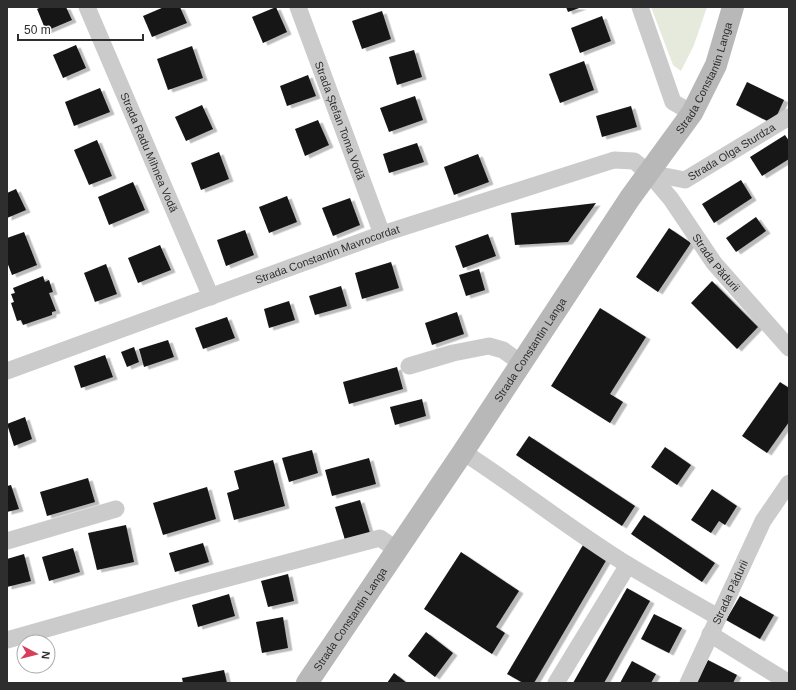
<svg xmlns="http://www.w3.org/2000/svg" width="796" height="690" viewBox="0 0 796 690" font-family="Arial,sans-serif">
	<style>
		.green { fill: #e6eadd }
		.building { fill: #151515; filter: url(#shadow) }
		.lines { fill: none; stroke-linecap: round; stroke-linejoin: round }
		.street { stroke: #cbcbcb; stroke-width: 17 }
		.secondary { stroke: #b8b8b8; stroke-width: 22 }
		.labels { text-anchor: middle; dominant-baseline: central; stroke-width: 4; stroke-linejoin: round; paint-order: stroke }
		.street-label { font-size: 11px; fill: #2e2e2e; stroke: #fff }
	</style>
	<defs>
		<filter id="shadow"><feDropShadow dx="4.5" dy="2.5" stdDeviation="0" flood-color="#0004"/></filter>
	</defs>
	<rect width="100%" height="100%" fill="#fff"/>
	<!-- green -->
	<path class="green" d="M651,7H707L694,45L681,71L673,65Z"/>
	<!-- building -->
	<g class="building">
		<path d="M41,7H66L72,20L46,31L37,9Z"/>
		<path d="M164,7H180L187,23L152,37L143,16Z"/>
		<path d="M276,7L287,32L263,43L252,17Z"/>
		<path d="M566,7H582L568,12Z"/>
		<path d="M382,11L391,39L362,49L352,21Z"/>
		<path d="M602,16L611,41L580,53L571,28Z"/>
		<path d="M76,45L86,68L63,78L53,55Z"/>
		<path d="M192,46L203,78L168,90L157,59Z"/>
		<path d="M414,50L422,77L397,85L389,57Z"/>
		<path d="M584,61L594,90L560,103L549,74Z"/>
		<path d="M308,75L316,96L287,106L280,86Z"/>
		<path d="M747,82L784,100L773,124L736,105Z"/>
		<path d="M100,88L110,112L74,126L65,102Z"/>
		<path d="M415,96L423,120L389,132L380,108Z"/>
		<path d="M202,105L213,129L186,141L175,117Z"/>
		<path d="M631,106L637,127L602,137L596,116Z"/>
		<path d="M318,120L329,145L305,156L295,129Z"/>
		<path d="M785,135L789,141V159L762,176L750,157Z"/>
		<path d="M97,140L112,176L89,185L74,150Z"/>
		<path d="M417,143L424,162L389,173L383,154Z"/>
		<path d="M219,152L229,179L201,190L191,163Z"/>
		<path d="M478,154L489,182L454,195L444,167Z"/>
		<path d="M741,180L752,198L714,223L702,204Z"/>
		<path d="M133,182L145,210L109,225L98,197Z"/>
		<path d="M16,189L26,210L7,218V193Z"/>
		<path d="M287,196L297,222L269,233L259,207Z"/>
		<path d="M350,198L360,225L333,236L322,208Z"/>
		<path d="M596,203L568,242L515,245L511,213Z"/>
		<path d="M756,217L766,231L736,252L726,238Z"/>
		<path d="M669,228L691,243L658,292L636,277Z"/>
		<path d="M245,230L254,255L226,266L217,240Z"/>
		<path d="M24,232L37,265L12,275L7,262V238Z"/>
		<path d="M488,234L496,256L463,268L455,246Z"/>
		<path d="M160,245L171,270L138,283L128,258Z"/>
		<path d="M391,262L399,288L362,299L355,273Z"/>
		<path d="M106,264L117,294L95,302L84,273Z"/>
		<path d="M479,269L485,290L466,296L459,275Z"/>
		<path d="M43,276L45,282L49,280L53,292L49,293L56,311L52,312V315L23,325L21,320L17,321L11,303L14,302L11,294L15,293L13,288Z"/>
		<path d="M712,281L758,327L737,349L691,303Z"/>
		<path d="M341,286L347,306L315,315L309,296Z"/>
		<path d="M289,301L295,320L269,328L264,309Z"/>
		<path d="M600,308L646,337L610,394L623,402L610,423L551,386Z"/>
		<path d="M457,312L464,334L432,345L425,323Z"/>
		<path d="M227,317L235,338L203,349L195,328Z"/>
		<path d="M168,340L174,357L144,367L139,349Z"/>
		<path d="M134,347L139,362L127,367L121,352Z"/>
		<path d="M105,355L113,377L81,388L74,366Z"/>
		<path d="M397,367L403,389L349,404L343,382Z"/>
		<path d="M780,382L789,388V422L767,453L742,436Z"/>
		<path d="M422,399L426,416L395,425L390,407Z"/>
		<path d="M25,417L32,439L14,446L7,424Z"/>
		<path d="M529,436L635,506L622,526L516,455Z"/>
		<path d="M665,447L691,465L677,485L651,467Z"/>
		<path d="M312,450L318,473L289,482L282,458Z"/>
		<path d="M369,458L376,484L332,496L325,470Z"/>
		<path d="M273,460L285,506L234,520L227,493L239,489L234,471Z"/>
		<path d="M88,478L95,502L47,516L40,492Z"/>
		<path d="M11,485L19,509L7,512V486Z"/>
		<path d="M207,487L216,519L163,535L153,503Z"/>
		<path d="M712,489L737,506L725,525L719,521L711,533L691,520Z"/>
		<path d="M360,500L370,533L345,540L335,507Z"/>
		<path d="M644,515L715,563L702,582L631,534Z"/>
		<path d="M126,525L134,562L97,570L88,533Z"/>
		<path d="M203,543L209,562L175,572L169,553Z"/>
		<path d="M583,545L607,559L534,683H523L507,674Z"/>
		<path d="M73,548L80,572L49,581L42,557Z"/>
		<path d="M461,552L519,591L496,627L505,633L492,654L424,609Z"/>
		<path d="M24,554L31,581L7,587V559Z"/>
		<path d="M288,574L294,601L268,607L261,581Z"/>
		<path d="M627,588L650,601L604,683H573Z"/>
		<path d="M229,594L235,616L198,627L192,605Z"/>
		<path d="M740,596L774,615L760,639L726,620Z"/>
		<path d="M654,614L682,628L669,653L641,639Z"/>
		<path d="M283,617L288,648L262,653L256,622Z"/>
		<path d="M426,632L453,653L435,677L408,656Z"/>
		<path d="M708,660L737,675L733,683H696Z"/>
		<path d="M632,661L656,674L651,683H620Z"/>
		<path d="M224,670L227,683H183L182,678Z"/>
		<path d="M394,673L407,683H387Z"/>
	</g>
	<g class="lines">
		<!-- street -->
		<g class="street">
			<path id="s1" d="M87,7L211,297"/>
			<path id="s2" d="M298,7L382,234"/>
			<path d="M640,7L673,102L692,113"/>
			<path id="s3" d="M649,173L685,180L789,117"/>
			<path d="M409,366L453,353L489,346L503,350L521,363"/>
			<path id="s4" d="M7,371L382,234L614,160L634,161L649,173L671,199L714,263L789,348"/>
			<path d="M463,452C519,488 571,530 628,565C658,583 688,600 718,617"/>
			<path d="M7,541L116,509"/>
			<path d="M710,634L786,681"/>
			<path d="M7,640L187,589L380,538L397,550"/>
			<path d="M556,683L628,565"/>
			<path id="s5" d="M688,683L763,521L789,483"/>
		</g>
		<!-- secondary -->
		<path class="secondary" id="s6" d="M307,683L463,452L630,198L692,113L716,65L733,7"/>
	</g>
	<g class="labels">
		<!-- street labels -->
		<g class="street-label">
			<text stroke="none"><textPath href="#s6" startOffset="725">Strada Constantin Langa</textPath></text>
			<text stroke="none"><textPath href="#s2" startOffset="121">Strada Ștefan Toma Vodă</textPath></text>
			<text stroke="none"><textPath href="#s3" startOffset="91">Strada Olga Sturdza</textPath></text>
			<text stroke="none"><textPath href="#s1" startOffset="158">Strada Radu Mihnea Vodă</textPath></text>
			<text stroke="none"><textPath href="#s4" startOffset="341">Strada Constantin Mavrocordat</textPath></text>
			<text stroke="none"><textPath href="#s4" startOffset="794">Strada Pădurii</textPath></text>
			<text stroke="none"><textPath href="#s6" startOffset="401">Strada Constantin Langa</textPath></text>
			<text stroke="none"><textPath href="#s5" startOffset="100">Strada Pădurii</textPath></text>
			<text stroke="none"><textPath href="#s6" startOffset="77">Strada Constantin Langa</textPath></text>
		</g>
	</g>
	<!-- border -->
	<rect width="796" height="690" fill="none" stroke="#2e2e2e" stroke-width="16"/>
	<!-- north arrow -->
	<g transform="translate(36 654) rotate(97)"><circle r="19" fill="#ffffff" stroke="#ababab"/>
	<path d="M0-3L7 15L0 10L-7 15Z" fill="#d73e59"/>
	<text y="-6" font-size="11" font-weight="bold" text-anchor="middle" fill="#2e2e2e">N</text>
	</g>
	<!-- scale -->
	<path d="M18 34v6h125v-6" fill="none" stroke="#2e2e2e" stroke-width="2"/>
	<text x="24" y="34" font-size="12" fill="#2e2e2e" stroke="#ffffff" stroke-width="3" paint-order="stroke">50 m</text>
</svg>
